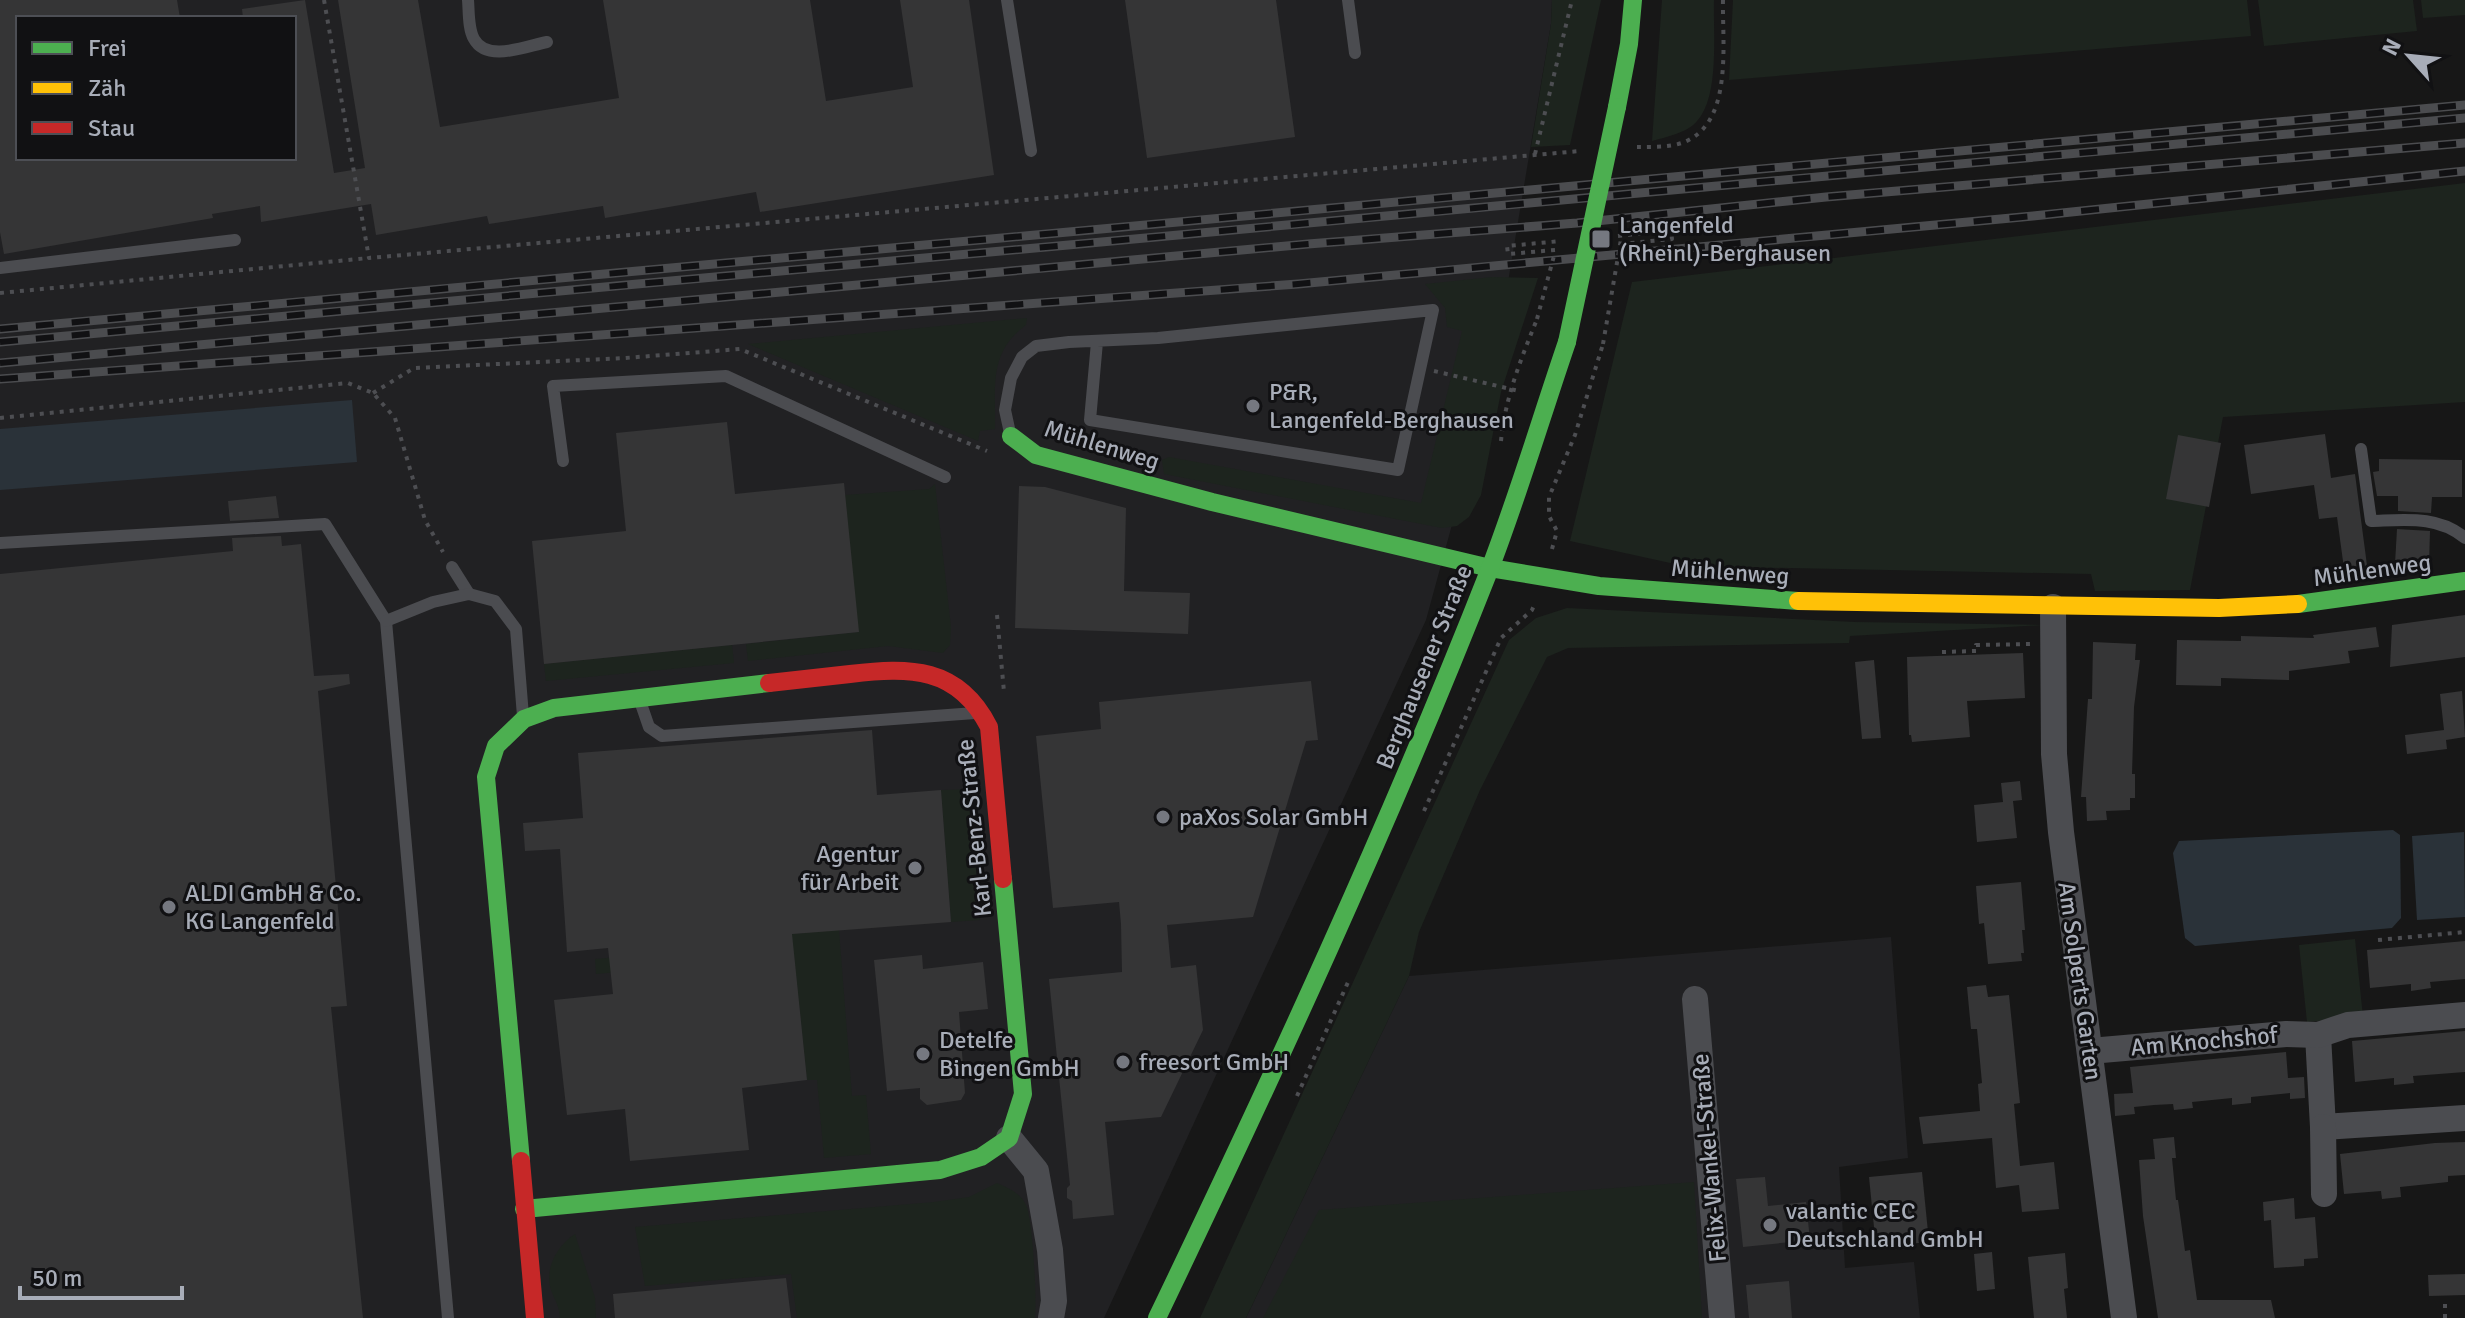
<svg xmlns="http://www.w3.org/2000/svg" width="2465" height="1318" viewBox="0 0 2465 1318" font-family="Signika,sans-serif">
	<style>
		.built { fill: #212123; fill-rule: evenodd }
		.green { fill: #1d241e }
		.water { fill: #2a3239 }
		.building { fill: #353536 }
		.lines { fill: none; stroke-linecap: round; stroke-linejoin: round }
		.path { stroke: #4d4e52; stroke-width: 4; stroke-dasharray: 4 6; stroke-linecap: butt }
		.lane { stroke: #4b4c50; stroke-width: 12 }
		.street { stroke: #4b4c50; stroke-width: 26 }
		.fast { stroke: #4caf50; stroke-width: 18 }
		.slow { stroke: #ffc107; stroke-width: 18 }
		.jam { stroke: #c62828; stroke-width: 18 }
		.rail-casing { stroke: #4b4c4f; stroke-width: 9 }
		.rail { stroke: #111113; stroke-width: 6; stroke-dasharray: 18; stroke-linecap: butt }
		.path-bridge { stroke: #4d4e52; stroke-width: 4; stroke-dasharray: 4 6; stroke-linecap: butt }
		.fast-bridge { stroke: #4caf50; stroke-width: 18 }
		.poi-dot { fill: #757880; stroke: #111113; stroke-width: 3 }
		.labels { text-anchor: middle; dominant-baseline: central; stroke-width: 6; stroke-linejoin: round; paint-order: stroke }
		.poi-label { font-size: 24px; fill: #a8adb8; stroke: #111113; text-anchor: start }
		.street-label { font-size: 24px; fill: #a8adb8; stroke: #111113 }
	</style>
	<rect width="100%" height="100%" fill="#171717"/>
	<!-- built -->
	<g class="built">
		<path d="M0,0H1552L1551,24L1492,378L1426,620L1104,1318H0ZM18,18H294V158H18Z"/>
		<path d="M1891,937L1908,1158L1839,1167L1845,1268L1914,1262L1920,1318H1246L1409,976Z"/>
	</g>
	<!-- green -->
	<g class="green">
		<path d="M1552,0H1601L1570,145L1531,147L1551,24Z"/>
		<path d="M1662,0H1714C1713,33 1720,96 1697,121C1687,133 1666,137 1652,141Z"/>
		<path d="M1733,0H2247L2251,36L1729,80Z"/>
		<path d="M2258,0H2413L2417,31L2264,46Z"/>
		<path d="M2421,0H2465V15L2423,18Z"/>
		<path d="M2465,183V402L2223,417L2190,590L2095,591L2091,574L1684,566L1570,541L1632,282Z"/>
		<path d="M1492,277L1538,278L1501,392L1481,495L1469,517L1457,526L1442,528L1164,474L1162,460L1169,457L1421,503L1462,331L1447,327L1445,308L1425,284Z"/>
		<path d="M1027,318L1026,325C988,353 996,386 995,429L980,431L978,441L748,344Z"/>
		<path d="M935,484L951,627L950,645L943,653L888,646L748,661L746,644L858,632L845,495L929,489Z"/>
		<path d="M1567,608L1855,622L2043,625L1850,636L1849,643L1568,648L1547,657L1480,790L1419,932L1409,976L1246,1318H1200L1509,640L1536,618Z"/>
		<path d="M732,645L734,663L546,681L544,664Z"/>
		<path d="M976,789V799L971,803L980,920L951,922L941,790Z"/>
		<path d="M839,930L852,1096L866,1095L871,1154L824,1158L817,1080H807L794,956L596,974L595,959L781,944V935Z"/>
		<path d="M2355,939L2363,1017L2307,1022L2299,945Z"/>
		<path d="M1694,1182L1702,1318H1263L1319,1210Z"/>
		<path d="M997,1183C1008,1188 1021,1193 1026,1205C1033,1219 1037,1301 1035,1318H797L791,1274L645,1286L635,1227L934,1202L969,1197Z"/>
		<path d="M575,1234L595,1298L596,1318H560C559,1307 557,1304 553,1295C542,1272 556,1246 575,1234Z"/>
	</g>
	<!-- water -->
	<g class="water">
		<path d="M352,400L357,462L0,490V429Z"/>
		<path d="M2393,830L2400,835L2401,918L2392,928L2195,946L2185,938L2173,853L2179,841Z"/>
		<path d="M2464,832L2465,917L2417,920L2412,836Z"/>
	</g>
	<!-- building -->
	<g class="building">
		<path d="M0,0H177L180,18H18V158H294V18H243L242,9L305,0L334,173L365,168L338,0H418L440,127L619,98L603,0H810L826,101L913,87L900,0H969L994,175L760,212L756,192L605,218L603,206L489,224L487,216L376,235L371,204L261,222L260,206L212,214L213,218L4,254L0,232Z"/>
		<path d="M1125,0H1276L1295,137L1147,158Z"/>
		<path d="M727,422L735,494L844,483L859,632L544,664L532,541L626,531L616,433Z"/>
		<path d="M2325,434L2331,478L2355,474L2368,573L2345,576L2337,517L2319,519L2314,485L2251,494L2244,445Z"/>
		<path d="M2178,435L2221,443L2209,507L2166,499Z"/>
		<path d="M2379,459L2462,460V497H2432L2431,513L2398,511V496H2377L2373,472L2379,471Z"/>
		<path d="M1019,486L1045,487L1126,508L1124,591L1190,593L1188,634L1015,628Z"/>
		<path d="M276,496L279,518L230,521L228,501Z"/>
		<path d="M2397,529L2430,531L2429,565L2395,564Z"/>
		<path d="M281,536L282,546L301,544L314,676L349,674L350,684L318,691L347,1006L331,1007L363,1318H0V574L233,551L232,538Z"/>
		<path d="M2465,615V657L2390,667L2392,625Z"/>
		<path d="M2376,627L2379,647L2348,651L2350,663L2289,671V680L2221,678V686L2176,685L2177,640L2241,641V636L2314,638L2313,635Z"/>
		<path d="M2093,642L2136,644L2135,660H2140L2134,707L2132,774H2135V798H2130V810L2106,811L2107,820L2087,821L2086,797H2081L2088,699H2092Z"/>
		<path d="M2023,653L2025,698L1967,701L1970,737L1912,742L1911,735H1909L1907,657Z"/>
		<path d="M1874,660L1881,738L1862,739L1855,662Z"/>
		<path d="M1311,681L1318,740L1306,741L1253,917L1167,925L1171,968L1196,965L1203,1030L1161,1117L1105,1122L1114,1215L1073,1219L1072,1201L1067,1198V1188L1070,1185L1049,979L1122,972L1121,924L1119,902L1053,908L1036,736L1101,729L1099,702Z"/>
		<path d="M2462,691L2465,737L2446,740L2447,749L2407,754L2405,735L2444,730L2440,694Z"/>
		<path d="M872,730L877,795L941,790L951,922L792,934L807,1080L742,1088L749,1150L630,1161L625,1109L567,1115L554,1000L613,994L608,948L567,952L560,849L525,851L523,823L583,818L578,753Z"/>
		<path d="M2020,781L2022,800L2013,801L2017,838L1977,842L1974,805L2003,802L2001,783Z"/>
		<path d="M2021,882L2025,930H2022L2024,953H2021L2022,961L1988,964L1984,923L1979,924L1976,886Z"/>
		<path d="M2465,941V979L2430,982L2431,988L2411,991V984L2370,988L2367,950Z"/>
		<path d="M922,955L923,969L983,962L988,1009L959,1012L965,1093L961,1100L927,1105L920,1099V1088L887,1091L874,960Z"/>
		<path d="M1986,985L1988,997L2009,995L2020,1103L2014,1104L2020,1166L2054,1162L2059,1209L2022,1212L2019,1185L1996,1188L1992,1138L1923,1144L1919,1117L1980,1111L1978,1084L1982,1083L1977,1029H1971L1967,987Z"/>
		<path d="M2465,1031V1072L2413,1076L2414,1083L2394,1085V1078L2355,1082L2352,1041Z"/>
		<path d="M2286,1052L2288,1078L2304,1077L2305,1098L2290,1099V1093L2251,1097V1103L2232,1105V1098L2192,1102L2193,1108L2174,1110L2173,1104L2154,1105L2134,1107L2135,1114L2115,1116L2114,1094L2133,1093L2130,1067Z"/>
		<path d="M2174,1137L2176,1158H2172L2176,1200H2178L2185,1251L2190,1250L2197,1300H2271L2275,1318H2158L2143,1216L2139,1160L2155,1159L2153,1139Z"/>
		<path d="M2465,1142V1175L2448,1176V1182L2400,1187L2401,1197L2382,1199L2381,1191L2344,1194L2340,1154L2435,1143Z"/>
		<path d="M1922,1172L1929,1242L1876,1247L1869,1177Z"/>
		<path d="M1765,1177L1768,1206L1806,1202L1810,1240L1743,1247L1736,1179Z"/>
		<path d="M2294,1198L2295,1219L2315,1217L2318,1258L2304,1259V1266L2274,1268L2271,1220L2264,1221L2263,1202Z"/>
		<path d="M1992,1252L1995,1289L1977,1291L1974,1254Z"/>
		<path d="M2065,1253L2068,1288L2064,1289L2067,1318H2034L2028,1257Z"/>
		<path d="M2465,1274V1295L2429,1296L2428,1275Z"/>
		<path d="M786,1278L791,1318H615L613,1294Z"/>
		<path d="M1789,1281L1792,1318H1749L1746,1285Z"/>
	</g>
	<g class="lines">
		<!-- path -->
		<g class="path">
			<path d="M324,0L369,258L1580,151"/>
			<path d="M1637,147C1649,147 1662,147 1674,145C1735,133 1722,46 1723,0"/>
			<path d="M1535,154L1572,0"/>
			<path d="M1618,236L1671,230L1672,239L1621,244"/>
			<path d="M1555,250L1508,254L1507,246L1561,241"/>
			<path d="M0,293L369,258"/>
			<path d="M1434,371L1519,391"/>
			<path d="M373,393L414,368L625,358L740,349L987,451"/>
			<path d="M0,418L348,383L373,393L395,418L425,520L443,552"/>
			<path d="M1501,441C1505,398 1521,359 1537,319"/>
			<path d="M1552,549L1557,531L1549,516V497L1575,435L1603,344"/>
			<path d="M997,615L1004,692"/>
			<path d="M1942,652L1976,651V645L2031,644"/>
			<path d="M1424,811L1501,638L1532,610L1535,603"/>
			<path d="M2378,940L2465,932"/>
			<path d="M1297,1096L1349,980"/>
			<path d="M2445,1318V1303"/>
		</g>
		<!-- lane -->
		<g class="lane">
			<path d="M468,0C469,11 468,29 474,39C487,63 526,46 547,42"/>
			<path d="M1007,0L1031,151"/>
			<path d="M1348,0L1355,53"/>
			<path d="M0,268L235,240"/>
			<path d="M1010,433L1005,410L1011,378L1022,357L1036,346L1069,342L1158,338L1433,310L1398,470L1090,420L1097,342"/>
			<path d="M2361,449L2371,521C2404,520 2438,515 2465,538"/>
			<path d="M563,461L553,386L726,376L945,477"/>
			<path d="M0,543L325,524L386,621L448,1318"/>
			<path d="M452,567L469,594"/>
			<path d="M386,621L433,602L469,594L495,601L516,629L523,716"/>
			<path d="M640,701L649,727L662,736L975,713"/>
		</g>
		<!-- street -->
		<g class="street">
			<path d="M2053,607L2054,754L2061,832L2124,1318"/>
			<path d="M1695,999L1722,1318"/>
			<path d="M2318,1035L2323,1127L2465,1118"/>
			<path d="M2090,1051L2286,1034L2318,1035L2348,1025L2465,1015"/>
			<path d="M2323,1127L2324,1194"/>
			<path d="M1009,1138L1036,1171L1050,1250L1054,1301L1051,1318"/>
		</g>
		<!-- fast -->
		<g class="fast">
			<path d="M1617,107L1629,44L1633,0"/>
			<path d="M1011,436L1036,455L1212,502L1490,568L1599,586L1798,601"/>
			<path d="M2298,604L2465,581"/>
			<path d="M521,1161L486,777L496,746L524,719L554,708L769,683"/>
			<path d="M524,1209L940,1170L981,1157L1009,1138L1023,1094L1003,879"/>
			<path d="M1157,1318C1275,1072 1389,825 1489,571C1518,496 1541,418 1567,342"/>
		</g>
		<!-- slow -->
		<path class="slow" d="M1798,601L2219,608L2298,604"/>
		<!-- jam -->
		<g class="jam">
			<path d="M769,683C796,680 823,677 850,674C909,667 958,666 989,727L1003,879"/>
			<path d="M521,1161L535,1318"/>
		</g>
		<defs>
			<g id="rail">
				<path d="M0,329L2465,105"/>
				<path d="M0,342L2465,118"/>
				<path d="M0,363L1308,244L1577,223L1826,197L2465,143"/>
				<path d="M0,379L1298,284L2033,216L2465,171"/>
			</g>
		</defs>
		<!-- rail casing -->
		<use href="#rail" class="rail-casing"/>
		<!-- rail -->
		<use href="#rail" class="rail"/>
		<!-- path-bridge -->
		<g class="path-bridge">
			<path d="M1537,319L1555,252"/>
			<path d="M1603,344L1625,216"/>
		</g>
		<!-- fast-bridge -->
		<path class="fast-bridge" d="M1567,342L1617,107"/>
	</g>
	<!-- markers -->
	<g class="poi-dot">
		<rect x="1591" y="229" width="20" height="20" rx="4"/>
		<circle cx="1253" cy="406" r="8"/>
		<circle cx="1163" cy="817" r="8"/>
		<circle cx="915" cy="868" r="8"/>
		<circle cx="169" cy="907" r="8"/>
		<circle cx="923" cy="1054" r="8"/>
		<circle cx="1123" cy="1062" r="8"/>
		<circle cx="1770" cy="1225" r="8"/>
	</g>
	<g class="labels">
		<!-- poi labels -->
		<g class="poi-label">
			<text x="1619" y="225">Langenfeld<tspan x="1619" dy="28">(Rheinl)-Berghausen</tspan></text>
			<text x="1269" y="392">P&amp;R,<tspan x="1269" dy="28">Langenfeld-Berghausen</tspan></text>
			<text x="1179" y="817">paXos Solar GmbH</text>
			<text x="899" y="854" text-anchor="end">Agentur<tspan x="899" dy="28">für Arbeit</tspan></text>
			<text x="185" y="893">ALDI GmbH &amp; Co.<tspan x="185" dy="28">KG Langenfeld</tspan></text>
			<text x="939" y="1040">Detelfe<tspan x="939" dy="28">Bingen GmbH</tspan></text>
			<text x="1139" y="1062">freesort GmbH</text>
			<text x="1786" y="1211">valantic CEC<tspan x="1786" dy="28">Deutschland GmbH</tspan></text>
		</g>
		<!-- street labels -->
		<g class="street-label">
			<text transform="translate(1102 445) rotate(17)">Mühlenweg</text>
			<text transform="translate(2372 570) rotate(-8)">Mühlenweg</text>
			<text transform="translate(1730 572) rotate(4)">Mühlenweg</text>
			<text transform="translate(1424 667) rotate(-68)">Berghausener Straße</text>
			<text transform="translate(974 828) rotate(-96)">Karl-Benz-Straße</text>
			<text transform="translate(2080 981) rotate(82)">Am Solperts Garten</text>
			<text transform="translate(2204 1041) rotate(-5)">Am Knochshof</text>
			<text transform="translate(1709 1158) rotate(-95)">Felix-Wankel-Straße</text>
		</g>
	</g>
	<!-- legend -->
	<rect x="16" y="16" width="280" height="144" fill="#111113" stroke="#4d4f55" stroke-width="2"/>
	<rect x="32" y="42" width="40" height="12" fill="#4caf50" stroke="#4d4f55" stroke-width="2"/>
	<text x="88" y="56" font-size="24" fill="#a8adb8">Frei</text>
	<rect x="32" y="82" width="40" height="12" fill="#ffc107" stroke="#4d4f55" stroke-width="2"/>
	<text x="88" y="96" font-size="24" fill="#a8adb8">Zäh</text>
	<rect x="32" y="122" width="40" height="12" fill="#c62828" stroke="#4d4f55" stroke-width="2"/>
	<text x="88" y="136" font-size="24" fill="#a8adb8">Stau</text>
	<!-- north arrow -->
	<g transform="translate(2409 56) rotate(297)" stroke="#111113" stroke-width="6" paint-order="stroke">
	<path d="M0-6L14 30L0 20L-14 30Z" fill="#a8adb8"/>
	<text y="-12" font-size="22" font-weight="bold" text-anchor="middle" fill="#a8adb8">N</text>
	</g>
	<!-- scale -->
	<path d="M20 1286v12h162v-12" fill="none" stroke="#a8adb8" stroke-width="4"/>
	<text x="32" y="1286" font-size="24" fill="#a8adb8" stroke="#111113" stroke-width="6" paint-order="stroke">50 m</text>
</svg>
